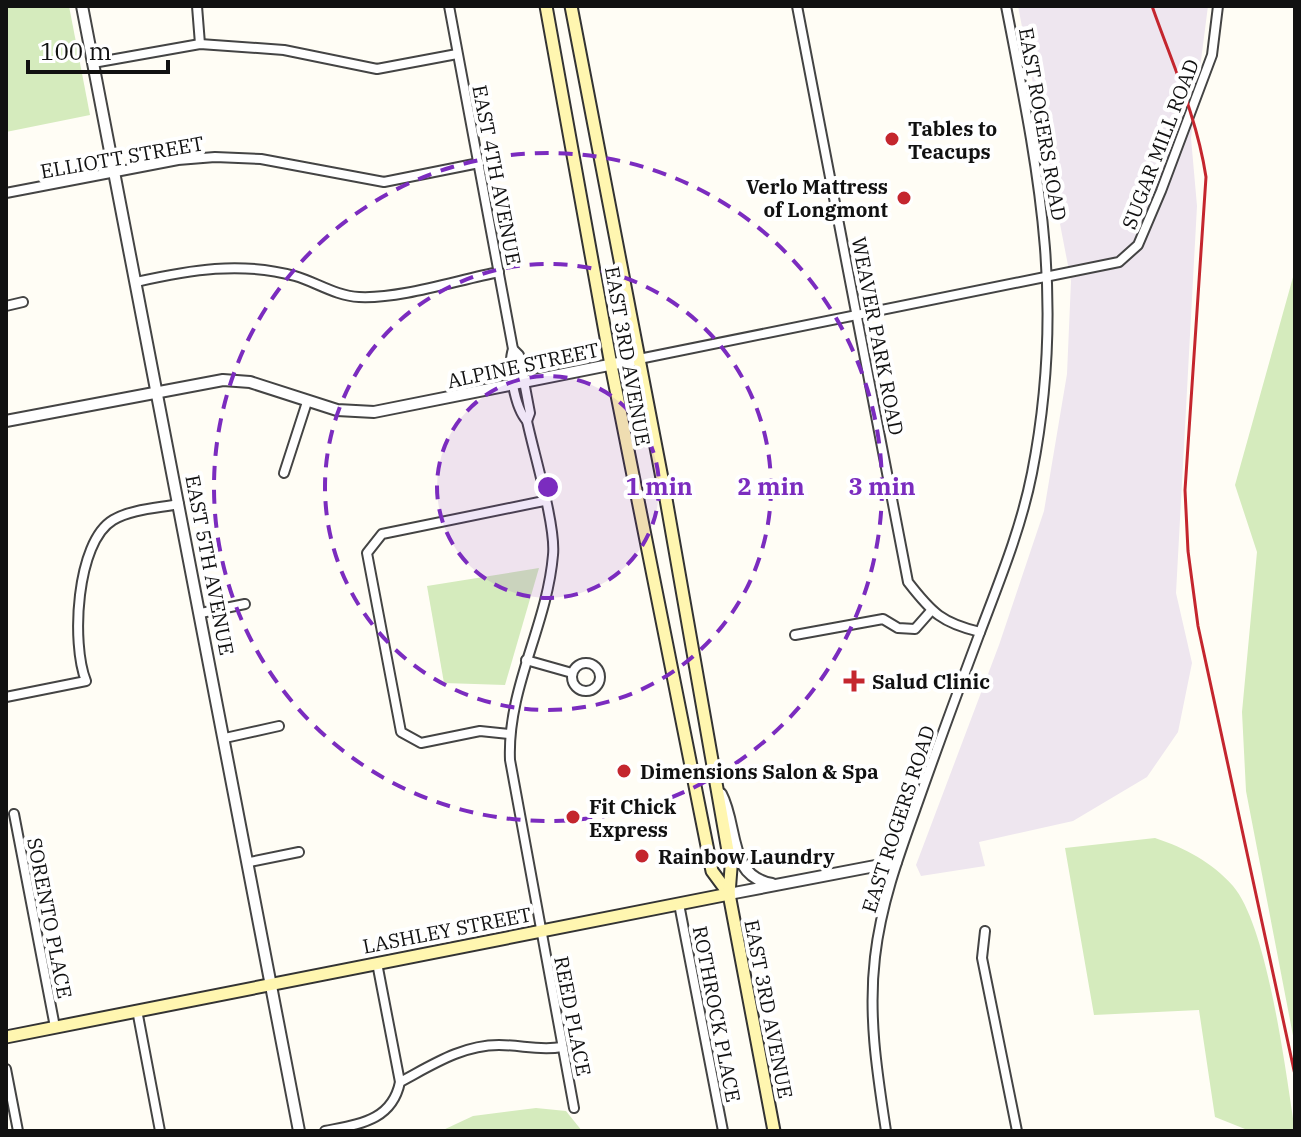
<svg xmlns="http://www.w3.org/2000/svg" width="1301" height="1137" viewBox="0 0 1301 1137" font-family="'IBM Plex Serif',serif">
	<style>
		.industrial { fill: #eee6ef }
		.green { fill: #d5ebbd }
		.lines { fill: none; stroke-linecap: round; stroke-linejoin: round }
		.minor-casing { stroke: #444; stroke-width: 12 }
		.tertiary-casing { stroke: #444; stroke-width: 14 }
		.secondary-casing { stroke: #333; stroke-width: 15 }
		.minor { stroke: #fff; stroke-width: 8 }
		.tertiary { stroke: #fff; stroke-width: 10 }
		.secondary { stroke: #fff6b0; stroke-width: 11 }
		.rail { stroke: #c4262e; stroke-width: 3 }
		.ring { fill: none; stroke: #7b2cbf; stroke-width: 4; stroke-dasharray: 14 10 }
		.poi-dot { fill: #c4262e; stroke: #fff; stroke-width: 3 }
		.labels { text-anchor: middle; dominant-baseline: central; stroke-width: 8; stroke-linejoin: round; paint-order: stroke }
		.street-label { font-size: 20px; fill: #111; stroke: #fff }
		.poi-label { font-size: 20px; font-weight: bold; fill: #111; stroke: #fff; text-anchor: start }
		.centre { fill: #7b2cbf; stroke: #fff; stroke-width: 4 }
		.ring-label { font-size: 24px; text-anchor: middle; font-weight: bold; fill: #7b2cbf; stroke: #fff; stroke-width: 8; stroke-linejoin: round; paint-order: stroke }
	</style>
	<rect width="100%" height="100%" fill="#fffdf5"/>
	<!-- industrial -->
	<path class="industrial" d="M1018,6H1208L1191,138L1197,206L1176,593L1192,663L1178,732L1147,777L1073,821L979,842L985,866L921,876L916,865L999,645L1044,511L1067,374L1071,281Z"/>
	<!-- green -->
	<g class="green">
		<path d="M6,6H69L90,115L6,132Z"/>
		<path d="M1295,270V1046L1246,791L1242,712L1257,552L1235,485Z"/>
		<path d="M539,568L505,685L444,683L427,586Z"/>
		<path d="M1155,838C1185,848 1212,862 1233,886C1268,927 1286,1074 1295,1131H1250L1215,1117L1199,1010L1094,1015L1065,848Z"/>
		<path d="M536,1108L566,1111L582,1131H441L473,1116Z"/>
	</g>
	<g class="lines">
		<defs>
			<g id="minor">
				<path d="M197,6L200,44"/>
				<path d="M449,6L513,349L519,355L530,413L527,421"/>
				<path d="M797,6L908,582C932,613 942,623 980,632"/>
				<path d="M93,63L200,44L284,50L377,69L457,54"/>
				<path d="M6,193L178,160L215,157L261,159L384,182L479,163"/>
				<path d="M136,282C190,270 240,261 295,276C316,282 336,296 359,297C401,299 457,280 499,272"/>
				<path d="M6,306L23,302"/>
				<path d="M513,349C507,366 515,408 527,421C534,454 556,526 553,555C547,626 507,688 510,760L574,1108"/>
				<path d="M639,359L1119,262L1138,245L1161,191L1212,55L1218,6"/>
				<path d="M284,473L307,402"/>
				<path d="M201,613L245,604"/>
				<path d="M795,635L883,619L898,628L915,629L930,612"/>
				<path d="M526,660L572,673"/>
				<circle cx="586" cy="677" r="14"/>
				<path d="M6,697L86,681C71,644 76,542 113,520C131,509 159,508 179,504"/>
				<path d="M509,734L480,731L421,743L401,732L367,553L382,534L544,501"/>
				<path d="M225,738L279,726"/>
				<path d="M14,814L55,1027"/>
				<path d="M250,862L299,852"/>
				<path d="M679,904L723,1131"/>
				<path d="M985,931L982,958L1017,1131"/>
				<path d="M377,963L400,1082"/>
				<path d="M137,1010L160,1131"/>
				<path d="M6,1069L18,1131"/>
				<path d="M325,1131C359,1124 392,1121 400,1082C432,1065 462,1045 499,1045C522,1045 539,1051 562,1047"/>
				<path d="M886,1131C877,1072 868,1016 875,957C881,904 899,855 917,805C937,748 958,691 979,635C999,582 1021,529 1032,473C1066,300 1039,175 1006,6"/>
			</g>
			<g id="tertiary">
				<path d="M82,6L299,1131"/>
				<path d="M6,421L223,380L250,382L337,410L374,412L639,359"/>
				<path d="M721,794C738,826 727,876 772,884"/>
				<path d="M729,894L896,862"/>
			</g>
			<g id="secondary">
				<path d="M546,6L611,365L712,871L729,894"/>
				<path d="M571,6L666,499L731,868L729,894L774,1131"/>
				<path d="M6,1037L729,894"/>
			</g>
		</defs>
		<!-- minor casing -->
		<use href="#minor" class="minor-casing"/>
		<!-- tertiary casing -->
		<use href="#tertiary" class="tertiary-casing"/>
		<!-- secondary casing -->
		<use href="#secondary" class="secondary-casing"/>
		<!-- minor -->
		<use href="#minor" class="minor"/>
		<!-- tertiary -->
		<use href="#tertiary" class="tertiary"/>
		<!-- secondary -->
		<use href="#secondary" class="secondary"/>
		<!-- rail -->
		<path class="rail" d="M1152,6C1172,63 1197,117 1206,177L1185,490L1188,551L1198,626L1295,1075"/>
	</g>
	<!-- distance rings -->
	<circle cx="548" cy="487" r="111" fill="#7b2cbf" fill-opacity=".12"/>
	<g class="ring">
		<circle cx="548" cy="487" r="111"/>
		<circle cx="548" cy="487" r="223"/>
		<circle cx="548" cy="487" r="334"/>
	</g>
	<!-- markers -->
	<g class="poi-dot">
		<circle cx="892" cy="139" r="8"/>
		<circle cx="904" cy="198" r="8"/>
		<path d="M850 669h8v8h8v8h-8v8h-8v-8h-8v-8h8z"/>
		<circle cx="624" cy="771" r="8"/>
		<circle cx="573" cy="817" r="8"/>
		<circle cx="642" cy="856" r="8"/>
	</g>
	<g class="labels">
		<!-- street labels -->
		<g class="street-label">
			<text transform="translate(1043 124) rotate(80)">EAST ROGERS ROAD</text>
			<text transform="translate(1160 144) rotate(-69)">SUGAR MILL ROAD</text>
			<text transform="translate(122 157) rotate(-10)">ELLIOTT STREET</text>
			<text transform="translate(497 175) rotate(79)">EAST 4TH AVENUE</text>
			<text transform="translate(878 336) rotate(79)">WEAVER PARK ROAD</text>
			<text transform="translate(628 356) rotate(80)">EAST 3RD AVENUE</text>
			<text transform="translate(523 365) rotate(-12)">ALPINE STREET</text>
			<text transform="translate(210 565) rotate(79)">EAST 5TH AVENUE</text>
			<text transform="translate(898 819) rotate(-72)">EAST ROGERS ROAD</text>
			<text transform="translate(50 918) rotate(79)">SORENTO PLACE</text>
			<text transform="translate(447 930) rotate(-11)">LASHLEY STREET</text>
			<text transform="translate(769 1009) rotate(79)">EAST 3RD AVENUE</text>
			<text transform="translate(717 1014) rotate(79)">ROTHROCK PLACE</text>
			<text transform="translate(573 1016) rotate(79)">REED PLACE</text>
		</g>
		<!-- poi labels -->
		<g class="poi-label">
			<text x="908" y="128">Tables to<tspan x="908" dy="23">Teacups</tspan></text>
			<text x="888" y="186" text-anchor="end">Verlo Mattress<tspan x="888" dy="23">of Longmont</tspan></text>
			<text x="872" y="681">Salud Clinic</text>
			<text x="640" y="771">Dimensions Salon &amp; Spa</text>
			<text x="589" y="806">Fit Chick<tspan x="589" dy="23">Express</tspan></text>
			<text x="658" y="856">Rainbow Laundry</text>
		</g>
	</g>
	<circle cx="548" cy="487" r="12" class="centre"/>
	<g class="ring-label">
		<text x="659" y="495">1 min</text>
		<text x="771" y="495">2 min</text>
		<text x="882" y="495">3 min</text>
	</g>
	<!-- border -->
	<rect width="1301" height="1137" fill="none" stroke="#111111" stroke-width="16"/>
	<!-- scale -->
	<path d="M28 60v12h140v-12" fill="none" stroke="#111111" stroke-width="4"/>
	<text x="40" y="60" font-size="24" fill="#111111" stroke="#ffffff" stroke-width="6" paint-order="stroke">100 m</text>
</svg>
